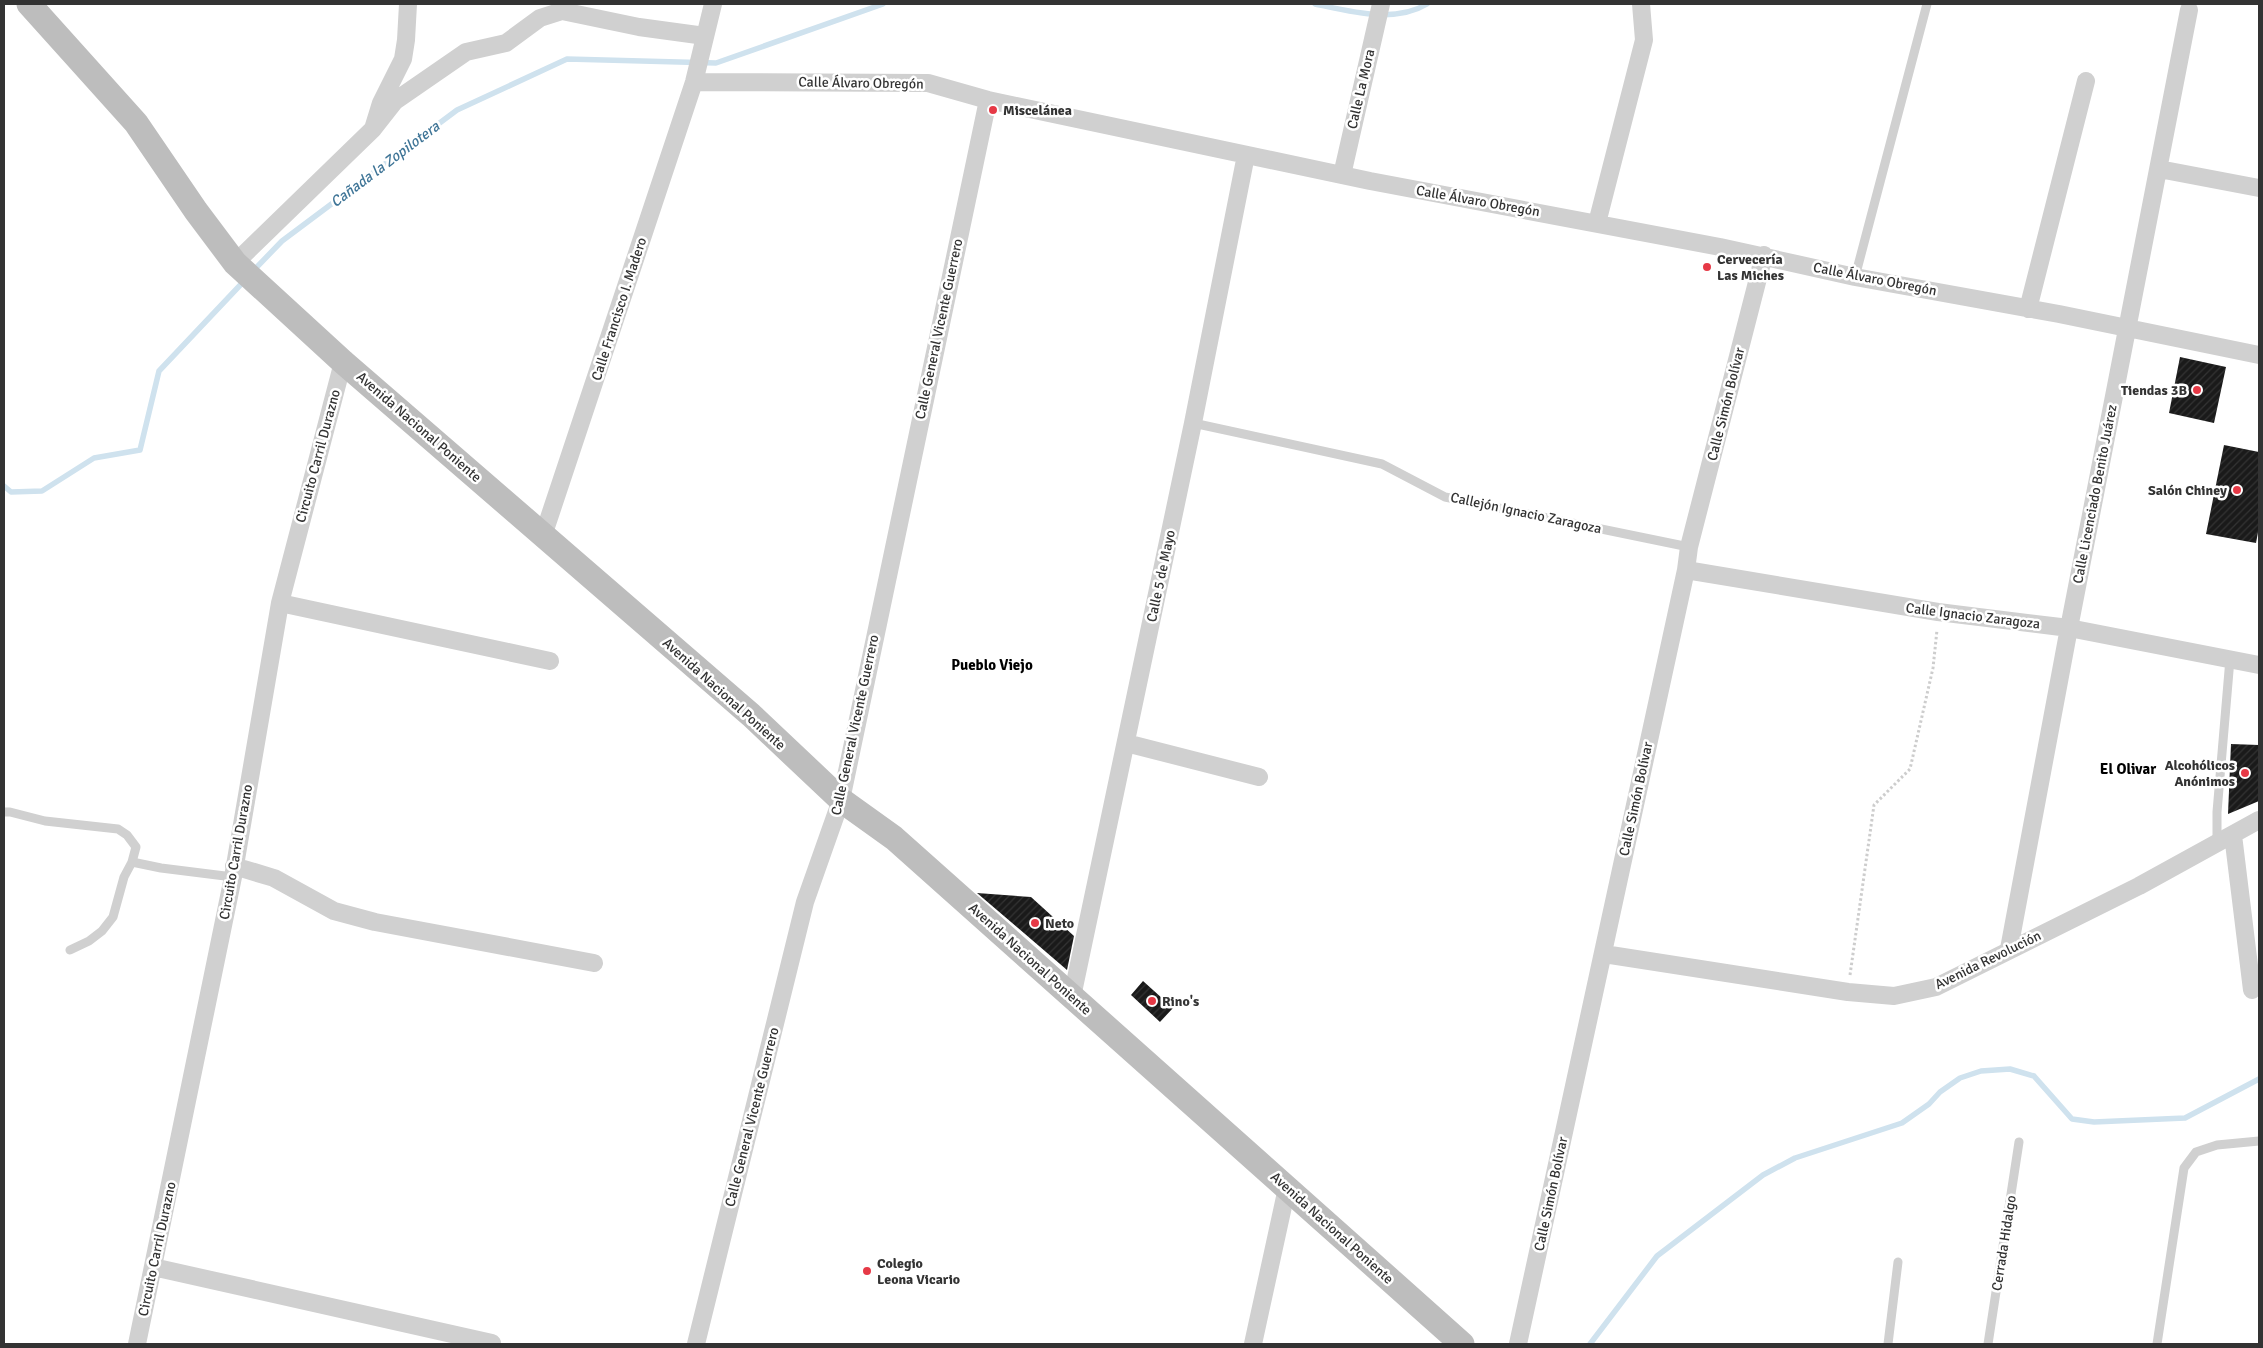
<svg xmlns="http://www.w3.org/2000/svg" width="2263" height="1348" font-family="Signika,sans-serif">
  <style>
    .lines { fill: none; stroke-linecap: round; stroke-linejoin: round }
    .stream { stroke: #cfe2ee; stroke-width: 5.5 }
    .building { fill: url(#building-hatch) }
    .path { stroke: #cdcdcd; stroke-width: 3; stroke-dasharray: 2.5 2.5; stroke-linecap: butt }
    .lane { stroke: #d0d0d0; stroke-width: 9 }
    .street { stroke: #d0d0d0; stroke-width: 18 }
    .secondary { stroke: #bdbdbd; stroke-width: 25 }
    .poi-dot { fill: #e63946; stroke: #fff; stroke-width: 2 }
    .labels { text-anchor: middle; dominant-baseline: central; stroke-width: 5; stroke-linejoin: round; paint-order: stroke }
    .street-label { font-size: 14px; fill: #333; stroke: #fff }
    .poi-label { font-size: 14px; font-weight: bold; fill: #333; stroke: #fff; text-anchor: start }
    .water-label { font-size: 15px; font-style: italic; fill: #3f7597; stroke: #fff }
    .neighbourhood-label { font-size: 15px; font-weight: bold; fill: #000; stroke: #fff }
  </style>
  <defs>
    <pattern id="building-hatch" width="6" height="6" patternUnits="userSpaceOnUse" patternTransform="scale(1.25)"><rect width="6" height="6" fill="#1a1a1a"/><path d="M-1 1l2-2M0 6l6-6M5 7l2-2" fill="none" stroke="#333"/></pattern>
  </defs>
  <rect width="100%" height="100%" fill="#fff"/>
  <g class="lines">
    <path class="stream" d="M1315 4C1349 11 1394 24 1427 4
      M253 271 282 241 457 110 567 59 716 63 883 4
      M4 486 11 492 42 491 94 458 140 450 159 371 245 280
      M1590 1344 1657 1256 1763 1175 1795 1158 1902 1123 1929 1104 1940 1092 1960 1078 1981 1071 2010 1069 2034 1076 2072 1119 2094 1122 2185 1118 2259 1079"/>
  </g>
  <path class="building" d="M2180 357 2226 367 2214 423 2169 413Z
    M2224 445 2259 452V527L2256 543 2206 534Z
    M2231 744 2259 745V801L2228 814Z
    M977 893 1031 897 1074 936 1067 970Z
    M1143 981 1173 1008 1160 1022 1131 995Z"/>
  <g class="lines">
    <path class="path" d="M1850 975 1874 805 1910 769 1933 668 1937 630"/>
    <path class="lane" d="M1855 277 1927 4
      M1193 423 1382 464 1445 497 1689 547
      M4 812H10L45 821 118 829 127 835 136 847 132 862 161 868 233 877
      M2217 844V812L2230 659
      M70 950 89 941 102 931 113 917 124 877 132 862
      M1888 1344 1898 1262
      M1988 1344 2019 1142
      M2157 1344 2184 1168 2196 1152 2217 1145 2259 1141"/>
    <path class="street" d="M694 82 928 83 988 100 1370 181 1720 247 1855 277 2059 314 2259 355
      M373 129 395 101 466 52 506 43 540 18 562 11 639 27 705 36
      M2159 169 2259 188
      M1342 175 1381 4
      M1597 223 1644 40 1641 4
      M235 263 373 129 381 103 403 59 406 40 408 4
      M2028 309 2086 81
      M543 536 694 82 713 4
      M1686 570 1938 612 2069 628 2259 665
      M280 603 550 661
      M1126 743 1259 777
      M2233 835 2252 990
      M234 866 274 878 334 911 375 922 594 963
      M2009 949 2069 628 2189 10
      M1604 954 1848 992 1894 996 1936 987 2139 886 2259 820
      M1072 997 1193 423 1246 155
      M153 1267 492 1343
      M137 1344 233 877 280 603 343 362
      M696 1344 805 902 841 800 988 100
      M1253 1344 1287 1188
      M1518 1344 1686 570 1689 547 1764 255"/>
    <path class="secondary" d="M29 4 136 123 196 211 235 263 343 362 751 715 841 800 894 838 1462 1344"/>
  </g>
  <g class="poi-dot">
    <circle cx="993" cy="110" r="5"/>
    <circle cx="1707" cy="267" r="5"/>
    <circle cx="2197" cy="390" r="5"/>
    <circle cx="2237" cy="490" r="5"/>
    <circle cx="2245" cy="773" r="5"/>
    <circle cx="1035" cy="923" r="5"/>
    <circle cx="1152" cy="1001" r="5"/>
    <circle cx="867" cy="1271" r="5"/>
  </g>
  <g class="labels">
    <g class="street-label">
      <text transform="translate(861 83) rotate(1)">Calle Álvaro Obregón</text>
      <text transform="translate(1361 89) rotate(-77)">Calle La Mora</text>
      <text transform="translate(1478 201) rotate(10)">Calle Álvaro Obregón</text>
      <text transform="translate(1875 279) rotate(11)">Calle Álvaro Obregón</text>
      <text transform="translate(619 309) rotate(-72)">Calle Francisco I. Madero</text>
      <text transform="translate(939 329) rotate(-78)">Calle General Vicente Guerrero</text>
      <text transform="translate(1726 404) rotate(-76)">Calle Simón Bolívar</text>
      <text transform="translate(419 427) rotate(41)">Avenida Nacional Poniente</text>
      <text transform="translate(318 456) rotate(-75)">Circuito Carril Durazno</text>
      <text transform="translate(2095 494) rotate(-79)">Calle Licenciado Benito Juárez</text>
      <text transform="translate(1526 513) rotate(12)">Callejón Ignacio Zaragoza</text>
      <text transform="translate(1161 576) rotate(-78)">Calle 5 de Mayo</text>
      <text transform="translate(1973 616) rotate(7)">Calle Ignacio Zaragoza</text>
      <text transform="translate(724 694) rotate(42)">Avenida Nacional Poniente</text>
      <text transform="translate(855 725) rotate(-78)">Calle General Vicente Guerrero</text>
      <text transform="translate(1636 799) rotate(-78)">Calle Simón Bolívar</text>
      <text transform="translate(236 852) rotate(-80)">Circuito Carril Durazno</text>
      <text transform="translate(1030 959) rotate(42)">Avenida Nacional Poniente</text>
      <text transform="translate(1988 960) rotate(-26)">Avenida Revolución</text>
      <text transform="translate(752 1117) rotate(-76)">Calle General Vicente Guerrero</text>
      <text transform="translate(1551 1194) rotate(-78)">Calle Simón Bolívar</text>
      <text transform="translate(1332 1228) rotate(42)">Avenida Nacional Poniente</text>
      <text transform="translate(2004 1243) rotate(-81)">Cerrada Hidalgo</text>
      <text transform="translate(157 1249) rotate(-78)">Circuito Carril Durazno</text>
    </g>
    <g class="poi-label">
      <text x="1003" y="110">Miscelánea</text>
      <text x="1717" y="259">Cervecería<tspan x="1717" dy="16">Las Miches</tspan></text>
      <text x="2187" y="390" text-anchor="end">Tiendas 3B</text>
      <text x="2227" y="490" text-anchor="end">Salón Chiney</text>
      <text x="2235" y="765" text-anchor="end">Alcohólicos<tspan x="2235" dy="16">Anónimos</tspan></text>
      <text x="1045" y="923">Neto</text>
      <text x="1162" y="1001">Rino's</text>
      <text x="877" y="1263">Colegio<tspan x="877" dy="16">Leona Vicario</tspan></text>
    </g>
    <g class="water-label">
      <text transform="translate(385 164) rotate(-37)">Cañada la Zopilotera</text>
    </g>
    <g class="neighbourhood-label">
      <text x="992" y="665">Pueblo Viejo</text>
      <text x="2128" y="769">El Olivar</text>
    </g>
  </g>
  <rect width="2263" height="1348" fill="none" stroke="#333333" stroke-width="10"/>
</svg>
